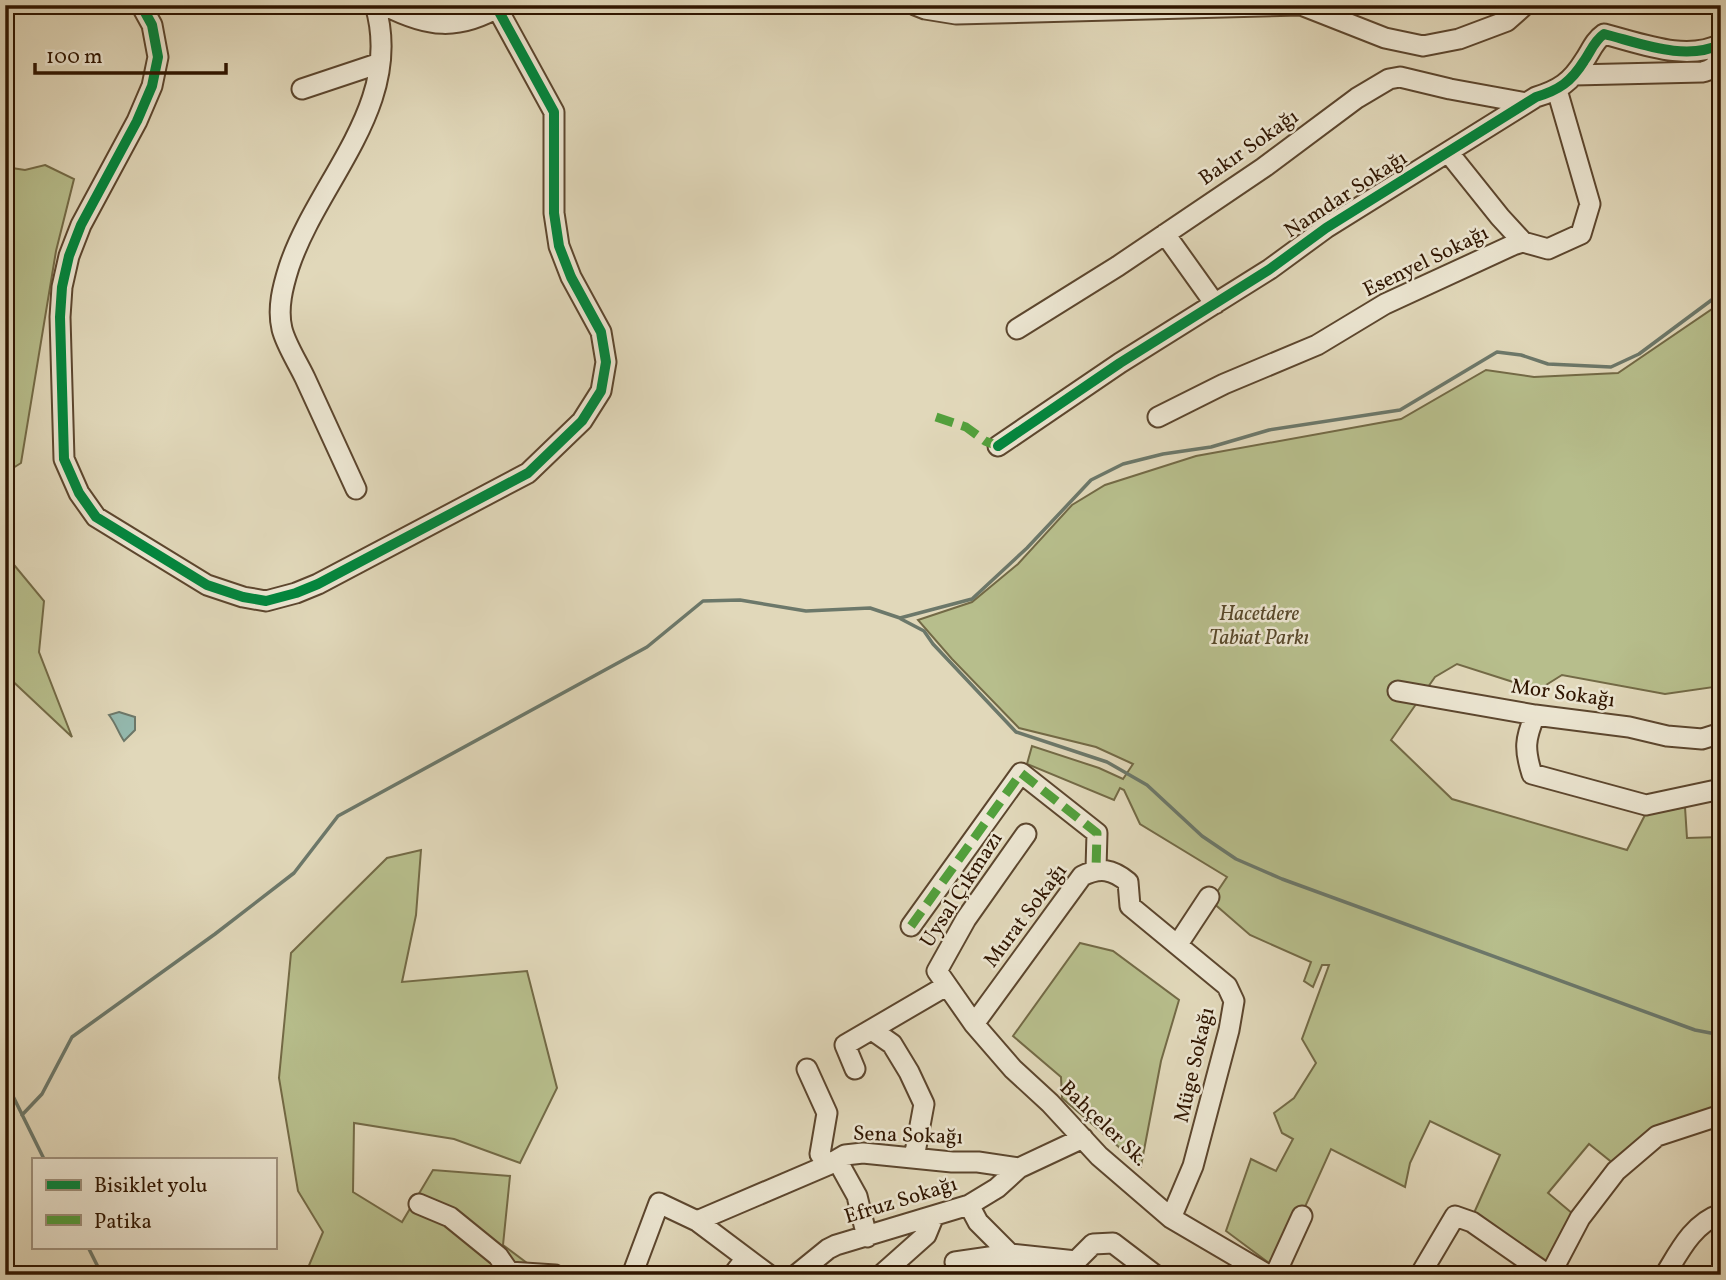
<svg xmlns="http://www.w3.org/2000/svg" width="1726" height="1280" font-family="Vollkorn,serif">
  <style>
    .green { fill: #b7be8c; stroke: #736a46; stroke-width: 2 }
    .water { fill: #94bab0; stroke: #6c786a; stroke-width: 2 }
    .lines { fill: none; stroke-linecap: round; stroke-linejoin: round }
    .stream { stroke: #6c786a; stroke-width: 3.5 }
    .minor-casing { stroke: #5c462e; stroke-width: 23 }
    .minor { stroke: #ece6d2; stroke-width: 19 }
    .quiet { stroke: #52a03c; stroke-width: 9; stroke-dasharray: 18 9; stroke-linecap: butt }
    .cycleway-casing { stroke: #ece6d2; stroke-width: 15 }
    .cycleway { stroke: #00873e; stroke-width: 10 }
    .labels { text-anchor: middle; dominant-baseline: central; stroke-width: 5; stroke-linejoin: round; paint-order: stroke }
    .street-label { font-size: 21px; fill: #2f1500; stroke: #ece6d2 }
    .park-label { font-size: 21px; font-style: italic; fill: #58482a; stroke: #ece6d2 }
  </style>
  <rect width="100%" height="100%" fill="#e1d8ba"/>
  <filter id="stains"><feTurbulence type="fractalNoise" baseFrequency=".00286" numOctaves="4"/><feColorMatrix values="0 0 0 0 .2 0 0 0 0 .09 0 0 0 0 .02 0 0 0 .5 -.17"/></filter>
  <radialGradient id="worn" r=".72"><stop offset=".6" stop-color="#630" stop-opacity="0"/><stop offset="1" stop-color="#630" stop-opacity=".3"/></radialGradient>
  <path class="green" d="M45 165 74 179 56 251 21 463 5 473V167L25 170Z
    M1721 303V686L1665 694 1562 675 1538 690 1457 664 1435 677 1391 740 1452 799 1627 850 1645 815 1685 807 1687 838 1721 837V1110L1619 1168 1589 1144 1548 1193 1573 1214 1545 1265 1474 1213 1500 1155 1430 1121 1410 1163 1405 1187 1331 1149 1277 1269 1226 1231 1251 1159 1276 1171 1293 1139 1282 1133 1274 1113 1294 1098 1316 1063 1302 1039 1329 965H1322L1313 987 1304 981 1311 962 1250 935 1211 901 1227 877 1140 824 1124 790 1120 788 1114 800 1027 764 1032 746 1099 768 1123 779 1133 764 1096 747 1019 728 952 659 918 620 972 602 1018 564 1072 505 1105 485 1196 456 1401 419 1486 370 1534 377 1618 373Z
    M5 554 44 601 39 652 72 737 5 674Z
    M421 850 416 915 402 982 527 971 557 1088 520 1163 454 1139 354 1123 353 1192 402 1222 433 1170 510 1176 503 1245 543 1275H305L323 1232 298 1191 279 1078 291 953 387 858Z
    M1080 943 1113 951 1179 1000 1161 1061 1141 1166 1062 1098 1061 1077 1013 1036Z"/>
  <path class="water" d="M119 712 135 717V730L124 741C118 732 116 724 109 715Z"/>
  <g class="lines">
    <path class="stream" d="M901 619 924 631 933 644 1016 732 1107 762 1147 785 1202 836 1236 859 1282 879 1695 1030 1721 1035
      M5 1080 44 1159
      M22 1115 42 1094 72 1037 215 934 294 873 338 816 647 647 703 601 740 600 806 611 870 608 900 618 972 599 1027 548 1091 480 1123 464 1163 454 1211 447 1269 430 1400 410 1497 352 1521 355 1548 364 1611 367 1639 354 1721 293
      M88 1247 102 1275"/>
    <g class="minor-casing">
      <path id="minor" d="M141 5 152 25 158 57 152 86 137 121 81 225 69 256 62 287 60 317 64 459 79 493 96 517 207 585 243 597 266 601 296 593 318 584 528 473 582 421 601 391 606 362 601 332 571 277 559 246 554 213V112L497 8
        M384 5C427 27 458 32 502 5
        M915 5 925 9 956 14 1301 5 1385 38 1423 46 1459 39 1507 21 1525 5
        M1574 75 1702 72C1710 71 1717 65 1721 57
        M302 89 380 63
        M1448 152 1500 217 1523 242
        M1165 234 1215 304
        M1017 329 1118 266 1263 168 1357 98 1389 79 1400 77 1450 89 1526 103
        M1158 417 1224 384 1317 345 1385 304 1513 245 1523 242 1548 249 1581 234 1590 204 1557 90
        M998 446 1120 363 1270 269 1326 228 1536 97C1559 90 1571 82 1584 61 1591 51 1594 41 1604 34 1640 43 1686 62 1721 44
        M356 489C339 452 322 415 305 378 298 363 286 345 282 329 277 308 283 286 289 267 318 180 405 104 375 5
        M1398 691 1535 715 1629 727 1667 736 1702 739 1721 733
        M1535 715C1525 739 1524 749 1532 774L1646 805 1721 789
        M1026 834 966 919 937 971 974 1024 1013 1069 1050 1103 1099 1156 1171 1218 1268 1275
        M911 926 1021 773 1097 833 1096 869
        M1178 944 1209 897
        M974 1024 1082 876C1100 867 1112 869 1128 882L1130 906 1227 986 1234 1001 1229 1030 1193 1166 1171 1218
        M872 1030 892 1044 909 1072 924 1104 914 1158
        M807 1069 827 1113 820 1154 828 1165
        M855 1069 845 1045 946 986
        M837 1160 857 1196 867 1237
        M419 1204 450 1217 498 1256 509 1272 555 1275
        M969 1205 978 1222 1010 1254 1008 1275
        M697 1221 828 1165 845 1155 863 1153 952 1162H978L1019 1168 1083 1138
        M955 1262 1010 1254 1076 1261 1093 1244 1113 1243 1155 1275
        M632 1275 659 1203 697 1221 769 1275
        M733 1275 746 1258
        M796 1275 828 1249 836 1245 969 1205 997 1188 1019 1168
        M881 1275 926 1235 933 1218
        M1275 1275 1302 1216
        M1420 1275 1455 1216 1472 1222 1548 1275
        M1550 1275 1580 1218 1616 1171 1657 1136 1721 1115
        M1665 1275C1679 1252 1693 1223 1721 1214"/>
    </g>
    <use href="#minor" class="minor"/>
    <path class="quiet" d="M936 417 966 427 985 441 998 446
      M911 926 1021 773 1097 833 1096 869"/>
    <g class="cycleway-casing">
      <path id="cycleway" d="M141 5 152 25 158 57 152 86 137 121 81 225 69 256 62 287 60 317 64 459 79 493 96 517 207 585 243 597 266 601 296 593 318 584 528 473 582 421 601 391 606 362 601 332 571 277 559 246 554 213V112L497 8
        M998 446 1120 363 1270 269 1326 228 1536 97C1559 90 1571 82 1584 61 1591 51 1594 41 1604 34 1640 43 1686 62 1721 44"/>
    </g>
    <use href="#cycleway" class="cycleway"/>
  </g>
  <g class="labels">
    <g class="street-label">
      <text transform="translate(1249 148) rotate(-35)">Bakır Sokağı</text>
      <text transform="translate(1346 195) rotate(-33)">Namdar Sokağı</text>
      <text transform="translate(1426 262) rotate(-26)">Esenyel Sokağı</text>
      <text transform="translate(1563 694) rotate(8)">Mor Sokağı</text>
      <text transform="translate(962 890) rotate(-57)">Uysal Çıkmazı</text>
      <text transform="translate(1026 916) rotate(-53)">Murat Sokağı</text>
      <text transform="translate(1195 1065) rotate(-77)">Müge Sokağı</text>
      <text transform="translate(1103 1124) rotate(44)">Bahçeler Sk.</text>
      <text transform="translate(908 1136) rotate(2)">Sena Sokağı</text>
      <text transform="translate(901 1201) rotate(-17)">Efruz Sokağı</text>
    </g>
    <g class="park-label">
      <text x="1259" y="614">Hacetdere<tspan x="1259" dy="24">Tabiat Parkı</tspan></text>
    </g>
  </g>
  <rect width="1726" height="1280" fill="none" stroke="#e1d8ba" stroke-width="28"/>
  <rect x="7" y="7" width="1712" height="1266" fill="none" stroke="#2f1500" stroke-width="3.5"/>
  <rect x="14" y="14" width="1698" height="1252" fill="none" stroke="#2f1500" stroke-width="2"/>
  <rect x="32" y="1158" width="245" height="91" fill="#ece6d2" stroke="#a0927e" stroke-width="2"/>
  <rect x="46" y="1180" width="35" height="10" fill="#00873e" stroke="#a0927e" stroke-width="2"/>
  <text x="94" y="1192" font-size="21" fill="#2f1500">Bisiklet yolu</text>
  <rect x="46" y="1215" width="35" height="10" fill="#52a03c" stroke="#a0927e" stroke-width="2"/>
  <text x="94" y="1228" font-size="21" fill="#2f1500">Patika</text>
  <path d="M35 63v10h191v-10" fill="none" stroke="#2f1500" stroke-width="3.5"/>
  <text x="46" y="63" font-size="21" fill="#2f1500" stroke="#ece6d2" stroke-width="5" paint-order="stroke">100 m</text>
  <rect width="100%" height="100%" filter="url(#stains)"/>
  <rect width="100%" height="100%" fill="url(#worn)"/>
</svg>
